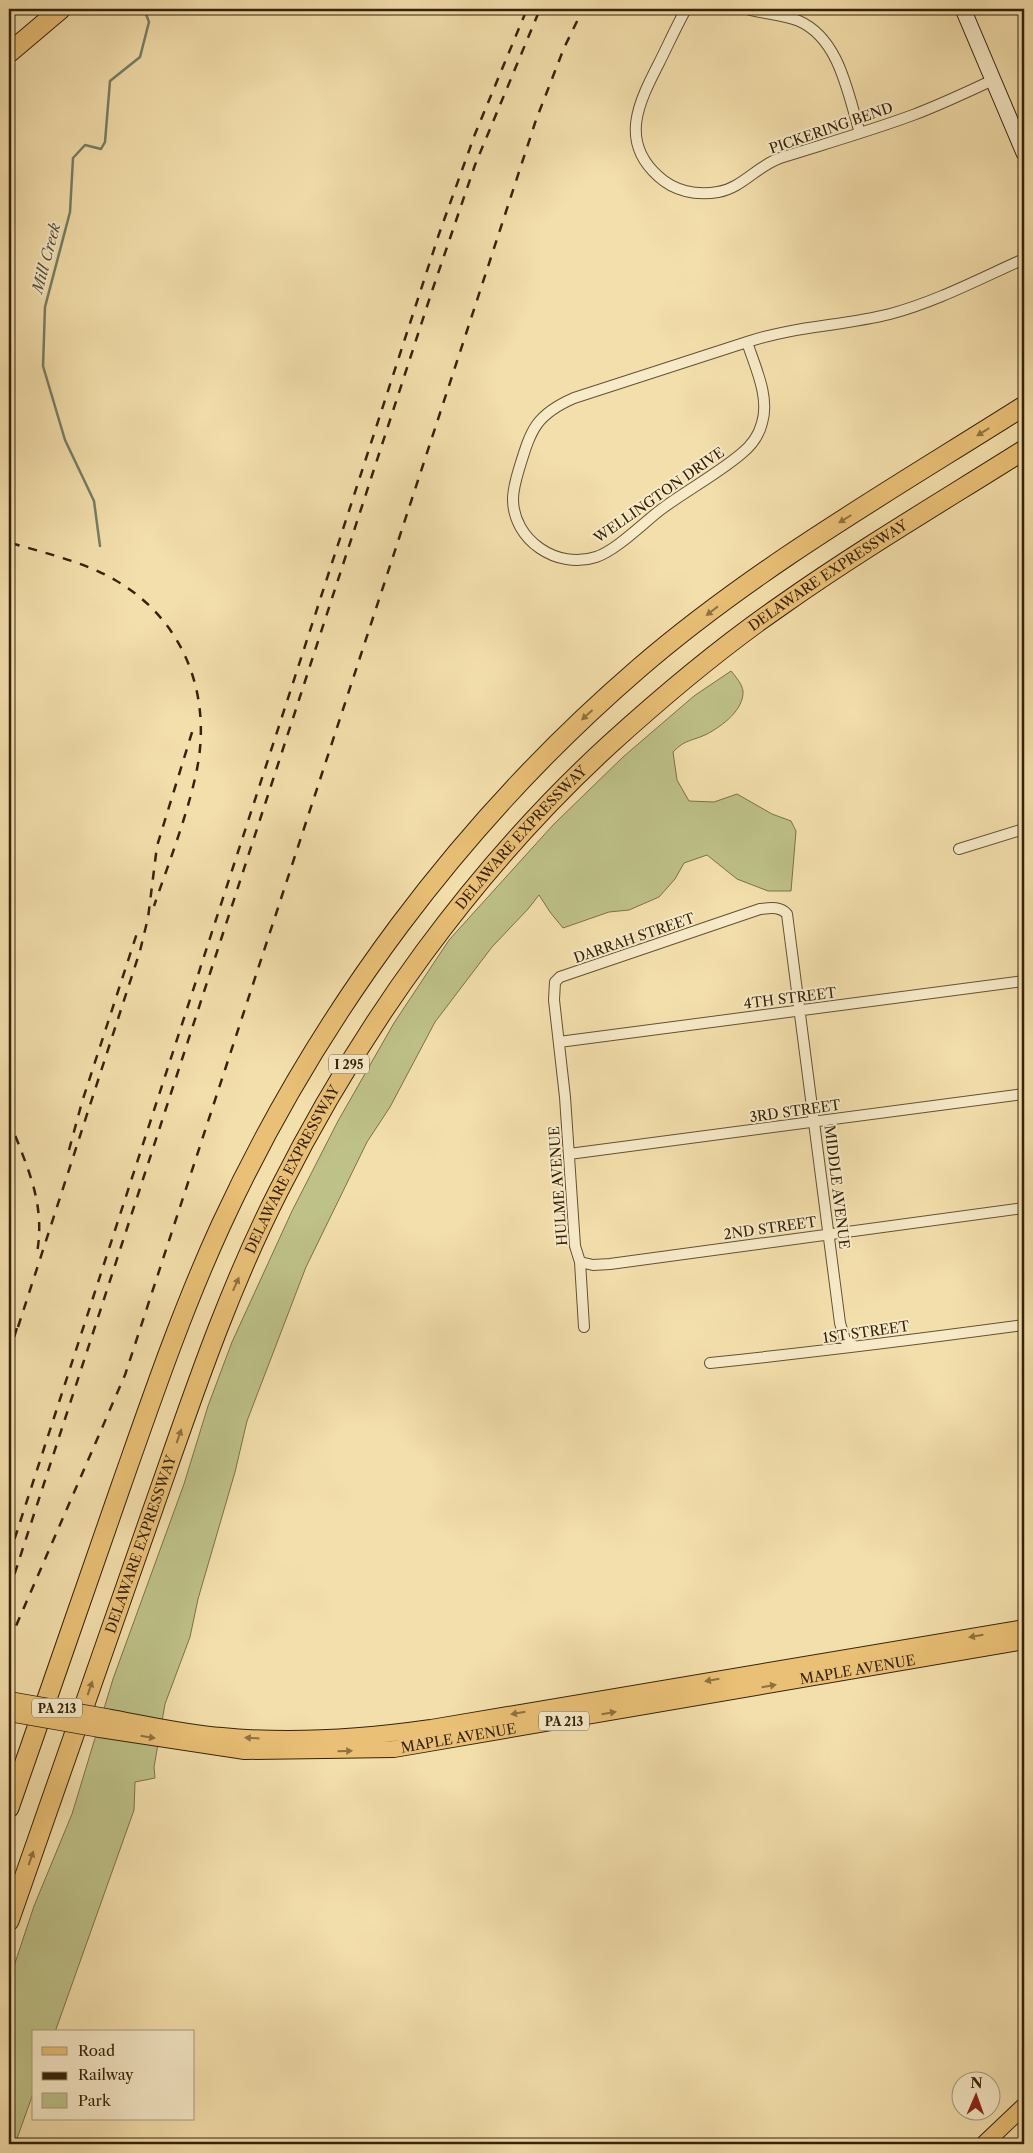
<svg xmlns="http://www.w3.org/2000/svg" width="1033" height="2153" font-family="'Libre Caslon Text',serif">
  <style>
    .green { fill: #bec188; stroke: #7a724a }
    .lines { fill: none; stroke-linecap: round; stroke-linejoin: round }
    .stream { stroke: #727f6a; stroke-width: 2.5 }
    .minor-casing { stroke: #645133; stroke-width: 12 }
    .secondary-casing { stroke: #35220b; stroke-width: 17 }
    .primary-casing { stroke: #35220b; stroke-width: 18 }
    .motorway-casing { stroke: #35220b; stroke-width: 21 }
    .minor { stroke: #f7eac9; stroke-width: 10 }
    .secondary { stroke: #f7eac9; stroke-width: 15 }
    .primary { stroke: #eac076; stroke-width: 16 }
    .motorway { stroke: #eac076; stroke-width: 19 }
    .rail { stroke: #35220b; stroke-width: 2.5; stroke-dasharray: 9 9; stroke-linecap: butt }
    .primary-bridge-casing { stroke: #35220b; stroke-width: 18; stroke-linecap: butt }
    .primary-bridge { stroke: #eac076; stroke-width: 16 }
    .oneway { fill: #907140 }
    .labels { text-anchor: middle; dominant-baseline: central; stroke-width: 4; stroke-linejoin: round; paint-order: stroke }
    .shield { fill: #f7eac9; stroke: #6f5e44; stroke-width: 1 }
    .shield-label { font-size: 12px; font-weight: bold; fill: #35220b }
    .street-label { font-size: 14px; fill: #35220b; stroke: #f7eac9 }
    .water-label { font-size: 15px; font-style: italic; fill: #54503b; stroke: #f7eac9 }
  </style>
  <rect width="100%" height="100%" fill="#f3dfac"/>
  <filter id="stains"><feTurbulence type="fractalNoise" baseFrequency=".004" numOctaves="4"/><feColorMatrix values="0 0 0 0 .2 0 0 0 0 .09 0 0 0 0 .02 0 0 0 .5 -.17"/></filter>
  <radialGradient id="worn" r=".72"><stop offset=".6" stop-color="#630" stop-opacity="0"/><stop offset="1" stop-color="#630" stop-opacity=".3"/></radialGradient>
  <path class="green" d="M731 671C736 677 742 684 743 691 744 710 722 726 707 734 693 741 685 739 673 752L677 780 689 801 714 802 737 794 772 814 791 821 796 831 791 891H768L737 879 707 855 684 863 675 879 659 897 629 910 609 912 563 928 550 912 539 895 528 909 492 947 435 1022 390 1107 367 1142 306 1267 247 1421 235 1472 198 1599 190 1637 165 1704 154 1767 155 1778 135 1782 134 1810 55 2032H34V2091L15 2144H9V1981L34 1906 72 1814 113 1679 184 1484 208 1406 232 1342 292 1211 338 1121 394 1023 449 940 553 825 623 757 694 696Z"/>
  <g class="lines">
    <path class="stream" d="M100 546 94 501 65 440 43 366 45 307 70 212 73 158 85 145 101 149 105 142 110 81 140 57 149 22 144 9"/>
    <g class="minor-casing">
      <path id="minor" d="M686 9C676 27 668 45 659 63 639 102 619 141 658 176 674 191 696 196 718 192 742 188 757 166 780 158 824 144 870 131 913 115 940 105 967 92 993 80
        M747 9C764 14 783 14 799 21 840 39 848 95 860 133
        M747 342C755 367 770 397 762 423 759 435 751 446 741 454 717 474 689 489 663 508 644 522 617 550 596 557 557 570 513 540 513 499 513 489 516 479 519 469 531 430 535 415 574 398Z
        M747 342C795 326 842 326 890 314 936 302 981 278 1024 259
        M959 849 1024 829
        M559 1042 1024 981
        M569 1154 1024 1094
        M580 1262 593 1265 610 1264 1024 1208
        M584 1327 580 1262 575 1246 565 1097 554 1000 555 982 560 977 760 909C770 908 780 906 787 914L840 1323 845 1340 854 1346
        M710 1363C815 1352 920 1339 1024 1325"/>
    </g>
    <g class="secondary-casing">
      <path id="secondary" d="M963 9 1024 153"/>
    </g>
    <g class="primary-casing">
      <g id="primary">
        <path d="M106 1717C145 1724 183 1733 222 1736 293 1743 361 1738 431 1728L1024 1628"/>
        <path id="s1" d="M100 1729 245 1751 394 1749 1024 1641"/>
        <path d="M984 2144 1024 2106"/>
      </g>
    </g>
    <g class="motorway-casing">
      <g id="motorway">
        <path d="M9 53 61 9"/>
        <path d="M9 1808C46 1701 84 1593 121 1486 152 1398 182 1310 221 1225 319 1013 461 822 638 669 756 567 893 489 1024 406"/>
        <path id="s2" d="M9 1921C57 1784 105 1646 153 1509 191 1401 227 1292 279 1190 362 1025 473 870 609 745 664 695 721 647 782 605 860 550 943 501 1024 450"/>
      </g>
    </g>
    <use href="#minor" class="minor"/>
    <use href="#secondary" class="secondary"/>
    <use href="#primary" class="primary"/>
    <use href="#motorway" class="motorway"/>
    <path class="rail" d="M11 543C45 553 84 562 115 580 183 619 212 693 197 769 188 814 169 862 154 906
      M9 1119C26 1166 46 1201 37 1253
      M69 1150 82 1102 138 930
      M18 1327 140 951 148 918 157 846 193 729
      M9 1354 19 1321
      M9 1556 439 234 475 134 527 9
      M9 1591 432 291 475 165 540 9
      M9 1642 125 1375 536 120 564 48 583 9"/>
    <g class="primary-bridge-casing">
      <path id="primary-bridge" d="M9 1700 106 1717
        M9 1713 100 1729"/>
    </g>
    <use href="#primary-bridge" class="primary-bridge"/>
  </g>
  <defs><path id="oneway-solid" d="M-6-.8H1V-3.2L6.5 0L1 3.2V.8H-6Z" transform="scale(1.25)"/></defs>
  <g class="oneway">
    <use href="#oneway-solid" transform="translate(983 432) rotate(148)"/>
    <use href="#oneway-solid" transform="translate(845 519) rotate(148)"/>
    <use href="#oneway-solid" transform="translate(712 611) rotate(142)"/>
    <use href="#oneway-solid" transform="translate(587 715) rotate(138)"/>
    <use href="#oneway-solid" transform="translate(236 1284) rotate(-66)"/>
    <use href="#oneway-solid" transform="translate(179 1436) rotate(-71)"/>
    <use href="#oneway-solid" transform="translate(976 1636) rotate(170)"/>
    <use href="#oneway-solid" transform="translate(712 1680) rotate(170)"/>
    <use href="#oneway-solid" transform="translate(769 1686) rotate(-10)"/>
    <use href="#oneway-solid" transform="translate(90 1688) rotate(-71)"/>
    <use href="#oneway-solid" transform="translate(518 1713) rotate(170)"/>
    <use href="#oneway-solid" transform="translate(609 1713) rotate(-10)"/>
    <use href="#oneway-solid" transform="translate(148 1737) rotate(9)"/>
    <use href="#oneway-solid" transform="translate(252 1738) rotate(-177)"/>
    <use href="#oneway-solid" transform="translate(345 1751) rotate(-1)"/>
    <use href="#oneway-solid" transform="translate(31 1858) rotate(-71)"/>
  </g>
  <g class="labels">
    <g class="shield">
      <rect x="329" y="1054.5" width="40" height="19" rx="4"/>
      <rect x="32" y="1698.5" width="50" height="19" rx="4"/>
      <rect x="539" y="1711.5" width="50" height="19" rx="4"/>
    </g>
    <g class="shield-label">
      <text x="349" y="1064">I 295</text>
      <text x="57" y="1708">PA 213</text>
      <text x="564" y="1721">PA 213</text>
    </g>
    <g class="street-label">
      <text transform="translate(831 128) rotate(-19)">PICKERING BEND</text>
      <text transform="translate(659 495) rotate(-35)">WELLINGTON DRIVE</text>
      <text stroke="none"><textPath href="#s2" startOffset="1614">DELAWARE EXPRESSWAY</textPath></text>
      <text stroke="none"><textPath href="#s2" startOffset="1209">DELAWARE EXPRESSWAY</textPath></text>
      <text transform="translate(634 938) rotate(-19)">DARRAH STREET</text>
      <text transform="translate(790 998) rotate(-7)">4TH STREET</text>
      <text transform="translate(795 1111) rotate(-8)">3RD STREET</text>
      <text stroke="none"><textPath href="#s2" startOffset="804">DELAWARE EXPRESSWAY</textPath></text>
      <text transform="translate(558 1186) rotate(-94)">HULME AVENUE</text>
      <text transform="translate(837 1187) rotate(83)">MIDDLE AVENUE</text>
      <text transform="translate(770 1228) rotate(-8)">2ND STREET</text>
      <text transform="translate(866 1332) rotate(-8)">1ST STREET</text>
      <text stroke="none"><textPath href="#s2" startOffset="399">DELAWARE EXPRESSWAY</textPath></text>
      <text stroke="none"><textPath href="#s1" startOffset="766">MAPLE AVENUE</textPath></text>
      <text stroke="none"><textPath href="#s1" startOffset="361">MAPLE AVENUE</textPath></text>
    </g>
    <g class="water-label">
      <text transform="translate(46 258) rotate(-75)">Mill Creek</text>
    </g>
  </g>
  <rect width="1033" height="2153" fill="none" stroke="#f3dfac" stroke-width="30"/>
  <rect x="10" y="10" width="1013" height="2133" fill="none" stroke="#35220b" stroke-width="2.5"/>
  <rect x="15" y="15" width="1003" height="2123" fill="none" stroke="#35220b"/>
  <rect x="32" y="2030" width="162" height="90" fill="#f7eac9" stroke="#a99a7d"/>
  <rect x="42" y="2047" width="25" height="8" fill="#eac076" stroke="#a99a7d"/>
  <text x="78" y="2056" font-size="15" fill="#35220b">Road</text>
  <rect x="42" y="2072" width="25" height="8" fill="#35220b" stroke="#a99a7d"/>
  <text x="78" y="2080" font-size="15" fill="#35220b">Railway</text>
  <rect x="42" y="2093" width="25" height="15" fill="#bec188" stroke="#a99a7d"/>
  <text x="78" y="2106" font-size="15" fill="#35220b">Park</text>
  <g transform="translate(976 2096) rotate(2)"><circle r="24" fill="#f7eac9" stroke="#a99a7d"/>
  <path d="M0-4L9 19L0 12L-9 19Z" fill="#8f2418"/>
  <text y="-8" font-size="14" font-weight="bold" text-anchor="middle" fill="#35220b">N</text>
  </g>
  <rect width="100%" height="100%" filter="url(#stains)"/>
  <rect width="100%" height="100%" fill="url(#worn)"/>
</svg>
